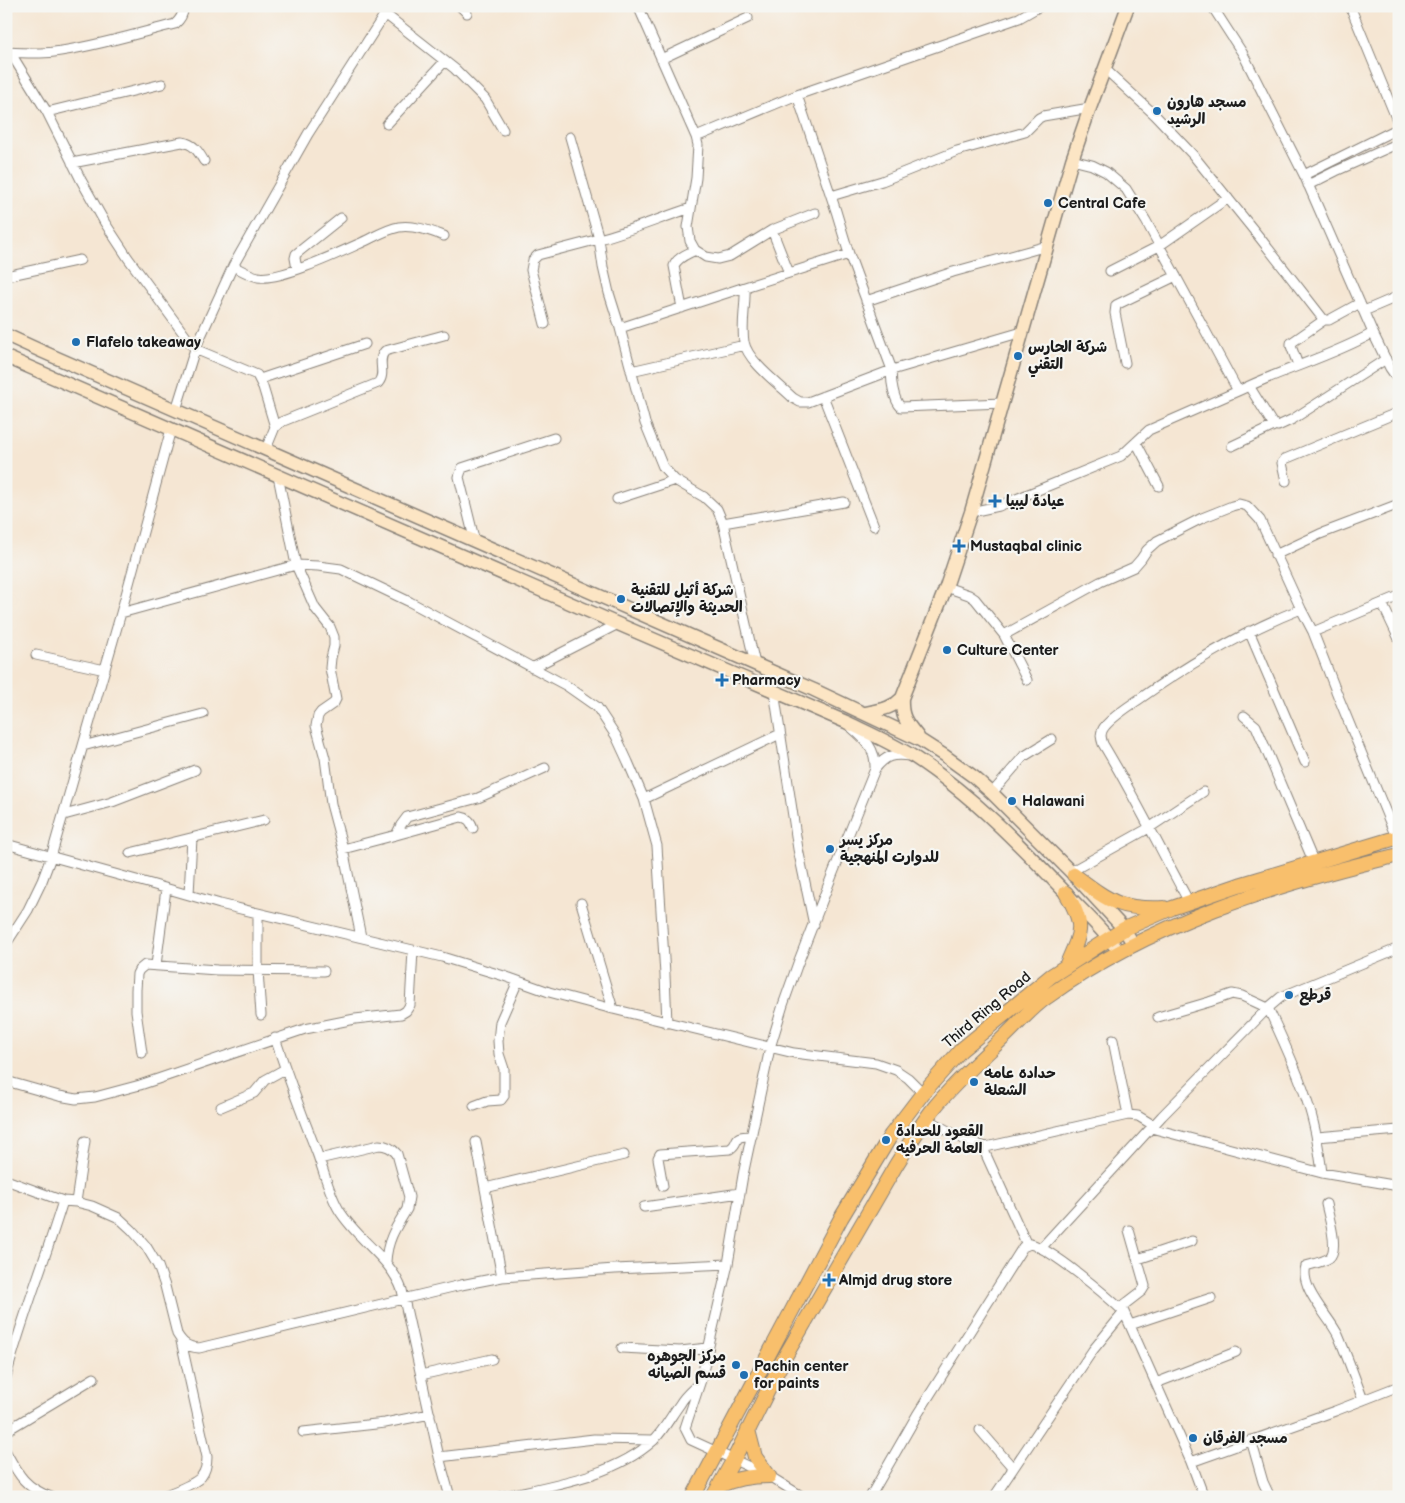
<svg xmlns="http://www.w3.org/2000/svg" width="1405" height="1503" font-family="'Balsamiq Sans','Playpen Sans Arabic',sans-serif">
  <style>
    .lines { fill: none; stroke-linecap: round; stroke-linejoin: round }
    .minor-casing { stroke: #888178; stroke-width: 11 }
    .secondary-casing { stroke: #888178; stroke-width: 15 }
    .primary-casing { stroke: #888178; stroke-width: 16 }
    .minor { stroke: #fff; stroke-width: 9 }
    .secondary { stroke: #fce5c4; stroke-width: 12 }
    .primary { stroke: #f8bf6c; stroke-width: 14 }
    .poi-dot { fill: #1f6fb2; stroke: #f6f6f2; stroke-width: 2 }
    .labels { text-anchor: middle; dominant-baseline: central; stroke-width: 4.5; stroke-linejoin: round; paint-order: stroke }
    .poi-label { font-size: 15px; font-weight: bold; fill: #1c1c1c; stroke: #f6f6f2; text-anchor: start }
    .street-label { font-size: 15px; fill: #1c1c1c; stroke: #f6f6f2 }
  </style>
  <rect width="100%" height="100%" fill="#f6f6f2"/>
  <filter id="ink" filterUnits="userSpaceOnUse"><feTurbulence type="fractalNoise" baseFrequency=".02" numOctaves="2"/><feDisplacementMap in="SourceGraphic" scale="10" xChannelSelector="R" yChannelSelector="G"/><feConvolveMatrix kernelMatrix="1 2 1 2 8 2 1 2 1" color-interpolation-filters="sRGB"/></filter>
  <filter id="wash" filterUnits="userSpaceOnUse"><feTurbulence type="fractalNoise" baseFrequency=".0096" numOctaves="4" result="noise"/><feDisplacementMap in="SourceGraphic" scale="20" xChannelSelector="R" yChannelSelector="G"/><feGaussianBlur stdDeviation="1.12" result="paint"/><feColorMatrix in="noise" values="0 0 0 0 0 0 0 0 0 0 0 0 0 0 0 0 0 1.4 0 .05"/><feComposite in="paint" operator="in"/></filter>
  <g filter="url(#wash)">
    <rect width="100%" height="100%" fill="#f5e6d3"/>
  </g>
  <g filter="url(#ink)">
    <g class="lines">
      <g class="minor-casing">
        <path id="minor" d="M375 6 455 69 485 99 503 130
          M460 6 467 13
          M638 6 696 137 698 145 696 178 688 227 690 241 695 250 706 257 718 259 730 256 772 230 815 213
          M1212 6 1243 54 1304 175 1373 333 1390 368 1399 381
          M1350 6 1399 125
          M7 52C23 53 38 54 54 52 94 47 135 34 175 24 181 19 184 14 183 6
          M10 52 47 112 81 180 105 223 128 258 195 349 257 375 263 387 275 427
          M661 59 748 18
          M1105 69 1155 115 1193 155 1260 238 1324 320H1329L1360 303
          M47 112 162 84
          M387 124 445 61
          M696 137 797 95
          M72 163 182 142C194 144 198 151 204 161
          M1304 175 1399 128
          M1308 185 1336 171 1399 143
          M831 196 882 181 957 151 1025 132 1039 118 1043 116 1090 108
          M691 208C660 218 630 231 599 239L603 267 609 293 620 328 645 423 663 467 675 480 704 497 717 509 723 523 755 664
          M772 230 789 273
          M233 266C241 270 249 275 258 277 280 281 341 252 363 242 374 237 387 229 399 227 415 225 430 231 444 236
          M297 269 295 258 296 254 341 218
          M1110 271 1159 246 1228 198
          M6 276 80 260
          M745 287C746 305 741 324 744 342 748 362 779 384 793 398L800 402H808L892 370C890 379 894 401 901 407L1003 403
          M866 301 953 272 1047 246
          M682 308 674 266C677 257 688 254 695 250
          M1364 311 1399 296
          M545 324 531 270 533 260 538 255 599 239 570 137
          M620 328 745 287 849 254
          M1022 332 892 370 849 254 836 211 797 95 1019 18 1040 6
          M1125 363 1115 313 1116 305 1176 276
          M1298 365 1291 346V343L1324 320
          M631 371 745 345
          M260 379 365 344
          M1249 386C1290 367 1334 355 1373 333
          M1238 391 1249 386 1272 423 1278 426 1293 419 1386 359
          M823 396 874 526
          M176 410 195 349 233 266 308 134 390 6
          M1136 442 1159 486
          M1232 446 1274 426
          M266 449 275 427 281 422 378 383C387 373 376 361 385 351L444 335
          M278 476 296 565 315 608 330 627 334 637V646L331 658 330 668 336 699 334 703 321 712 318 716 316 726 325 758 331 804 343 849 361 937
          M1286 481 1282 463 1285 459 1399 412
          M617 499 675 480
          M971 512 999 506 1121 456 1149 430 1238 391 1146 221 1126 189 1106 172 1092 165 1072 160
          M723 523 844 502
          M475 542 459 477 462 468 554 438
          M1275 555 1320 534 1399 504
          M946 587 969 595 975 599 1004 635 1027 680
          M1382 603 1399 639
          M121 613 296 565 318 566 341 569 410 602 567 686 597 707 616 736 628 762 644 799 657 846 665 975 667 1023
          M1249 631 1305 762
          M1313 632 1399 596
          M1004 635 1100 582 1134 567 1141 559 1147 550 1157 541 1202 518 1232 506 1239 504 1247 506 1260 520 1301 609 1313 632 1338 696 1396 837
          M36 655 105 670
          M532 668 618 624
          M774 691 798 849 814 925
          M1244 716 1256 726 1314 863
          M852 728C866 740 876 749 875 769
          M83 746 203 714
          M992 793 1023 757 1052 739
          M644 799 780 734
          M64 815 112 802 195 770
          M396 835 461 817C468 818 471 821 473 828
          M6 844 151 884 220 904 442 957 504 976 549 992 613 1009 794 1053 876 1063 896 1070 908 1078 923 1093
          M343 849 396 835 401 825 407 817 478 798 545 768
          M130 853 264 820
          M1070 872 1149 828 1203 792
          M189 894 192 838
          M1189 902C1160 849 1134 795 1103 744 1101 738 1100 734 1103 729 1109 719 1128 707 1138 700 1189 664 1242 632 1301 609
          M581 903 613 1009
          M258 914V970L261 1015
          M6 944 28 910 42 881 51 857 121 613 171 429
          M156 965 166 889
          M1158 1017 1209 1002 1232 994 1242 996 1268 1008C1282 1038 1297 1069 1307 1101 1315 1124 1319 1148 1322 1173
          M275 1038C288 1077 302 1115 317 1153 324 1172 329 1193 339 1210 358 1241 390 1257 402 1290L439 1457 450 1497
          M1113 1040 1128 1115
          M142 1053 136 1011V990L137 974 139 970 145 965 217 970 324 971
          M6 1081 59 1096 76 1099 95 1097 140 1085 305 1029 355 1019 401 1014 406 1011 410 1005 413 950
          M474 1106 487 1101 501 1100 504 1096V1069L499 1054 498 1041 500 1022 518 981
          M221 1107 254 1093 265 1080 285 1069
          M926 1119 967 1141 986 1147 1128 1115 1138 1116 1153 1125
          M1151 1128 1322 1173 1399 1186
          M1317 1137 1399 1130
          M476 1142 502 1277
          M982 1146 1027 1245
          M319 1159 379 1145C387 1145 392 1148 397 1154L409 1197 407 1209C396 1227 387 1240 386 1262
          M6 1180 63 1201 76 1202 92 1206 119 1218 132 1230 146 1246 158 1266 165 1286 177 1334C183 1344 188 1347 199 1348L461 1285 502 1277 615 1269 728 1264
          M663 1186 658 1158 660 1154 730 1149C742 1141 729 1136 752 1136
          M485 1188 624 1155
          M76 1202 85 1141
          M1326 1204C1328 1215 1340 1250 1329 1258 1323 1262 1312 1264 1306 1266 1299 1288 1329 1316 1338 1335 1347 1356 1355 1378 1363 1400
          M644 1207 740 1193
          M1041 1248 1162 1116 1268 1008 1281 997 1399 948
          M1138 1259 1192 1241
          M1120 1308 1142 1291 1145 1286 1129 1230
          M1130 1325 1211 1298
          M622 1348 680 1351 708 1348
          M421 1375 492 1359
          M6 1377C22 1317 45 1260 63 1201
          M1156 1383 1236 1352
          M980 1430 1013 1468
          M6 1431 94 1378
          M303 1432 385 1423 430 1414
          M1251 1440 1263 1482 1270 1497
          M6 1452C18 1474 25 1488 51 1497
          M439 1457 594 1439 653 1440
          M1191 1462 1335 1411 1399 1386
          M161 1497C172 1492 194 1485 201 1477 206 1471 207 1464 207 1457L181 1341
          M500 1497C551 1485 613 1477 653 1441 664 1430 671 1416 680 1404 684 1396 692 1390 698 1384
          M803 1497 769 1476 691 1440 685 1428 701 1380 728 1264 743 1175 770 1048 783 1005 798 963 833 873 875 769C886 755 892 754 910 756
          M870 1497 917 1415 1023 1247 1030 1244C1051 1248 1107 1296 1124 1312L1191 1462 1204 1497
          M994 1497 1093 1350 1124 1312"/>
      </g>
      <g class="secondary-casing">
        <path id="secondary" d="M6 335 41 351 814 690 920 740 945 756 974 777 992 793 1074 875 1124 929 1134 945
          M6 357 618 624 846 722C869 733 892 743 914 757 971 794 1019 844 1066 893 1084 913 1104 930 1119 952
          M865 713C879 710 892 709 902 698
          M918 737C906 722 901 717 902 698L946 587 971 512 1072 160 1090 108 1128 6"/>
      </g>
      <g class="primary-casing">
        <path id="primary" d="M1074 875C1109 901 1119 910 1164 908
          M1066 893C1086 926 1081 932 1066 966
          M748 1430 755 1457 769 1476
          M719 1486C735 1478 750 1476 769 1476
          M693 1497 841 1218 891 1135 923 1093 961 1050 1051 976 1124 929 1172 908 1239 885 1399 837
          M713 1497 734 1459 783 1360 896 1165C908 1146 920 1126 934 1108 954 1083 979 1061 1003 1038 1017 1025 1031 1008 1047 997 1151 922 1276 884 1399 855"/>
      </g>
      <use href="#minor" class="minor"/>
      <use href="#secondary" class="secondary"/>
      <use href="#primary" class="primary"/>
    </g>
  </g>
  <g class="poi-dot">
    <circle cx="1157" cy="111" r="5"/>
    <circle cx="1048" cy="203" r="5"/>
    <circle cx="76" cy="342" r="5"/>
    <circle cx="1018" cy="356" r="5"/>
    <path d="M992.5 493.5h5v5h5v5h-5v5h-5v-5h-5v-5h5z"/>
    <path d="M956.5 538.5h5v5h5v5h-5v5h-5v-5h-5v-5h5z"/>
    <circle cx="621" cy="599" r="5"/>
    <circle cx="947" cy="650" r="5"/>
    <path d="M719.5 672.5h5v5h5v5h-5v5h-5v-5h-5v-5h5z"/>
    <circle cx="1012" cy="801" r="5"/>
    <circle cx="830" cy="849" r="5"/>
    <circle cx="1289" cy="995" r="5"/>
    <circle cx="974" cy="1082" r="5"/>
    <circle cx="886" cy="1140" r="5"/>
    <path d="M826.5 1272.5h5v5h5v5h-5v5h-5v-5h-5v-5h5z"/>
    <circle cx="736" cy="1365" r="5"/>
    <circle cx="744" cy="1375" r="5"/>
    <circle cx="1193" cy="1438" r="5"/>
  </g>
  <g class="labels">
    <g class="poi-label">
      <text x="1167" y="102">مسجد هارون<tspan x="1167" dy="17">الرشيد</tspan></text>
      <text x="1058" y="203">Central Cafe</text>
      <text x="86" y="342">Flafelo takeaway</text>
      <text x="1028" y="347">شركة الحارس<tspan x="1028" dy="17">التقني</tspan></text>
      <text x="1006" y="501">عيادة ليبيا</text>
      <text x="970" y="546">Mustaqbal clinic</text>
      <text x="631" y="590">شركة أثيل للتقنية<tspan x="631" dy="17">الحديثة والإتصالات</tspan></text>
      <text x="957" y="650">Culture Center</text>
      <text x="732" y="680">Pharmacy</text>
      <text x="1022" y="801">Halawani</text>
      <text x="840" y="840">مركز يسر<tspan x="840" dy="17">للدوارت المنهجية</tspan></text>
      <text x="1299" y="995">قرطع</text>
      <text x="984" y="1073">حداده عامه<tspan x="984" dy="17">الشعلة</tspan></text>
      <text x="896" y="1131">القعود للحدادة<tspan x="896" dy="17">العامة الحرفيه</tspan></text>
      <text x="839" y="1280">Almjd drug store</text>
      <text x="726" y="1356" text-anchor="end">مركز الجوهره<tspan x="726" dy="17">قسم الصيانه</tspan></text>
      <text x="754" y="1366">Pachin center<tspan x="754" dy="17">for paints</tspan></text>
      <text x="1203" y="1438">مسجد الفرقان</text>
    </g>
    <g class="street-label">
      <text transform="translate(987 1010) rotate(-40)">Third Ring Road</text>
    </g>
  </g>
  <rect width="1405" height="1503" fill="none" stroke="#f6f6f2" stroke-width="25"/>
</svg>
